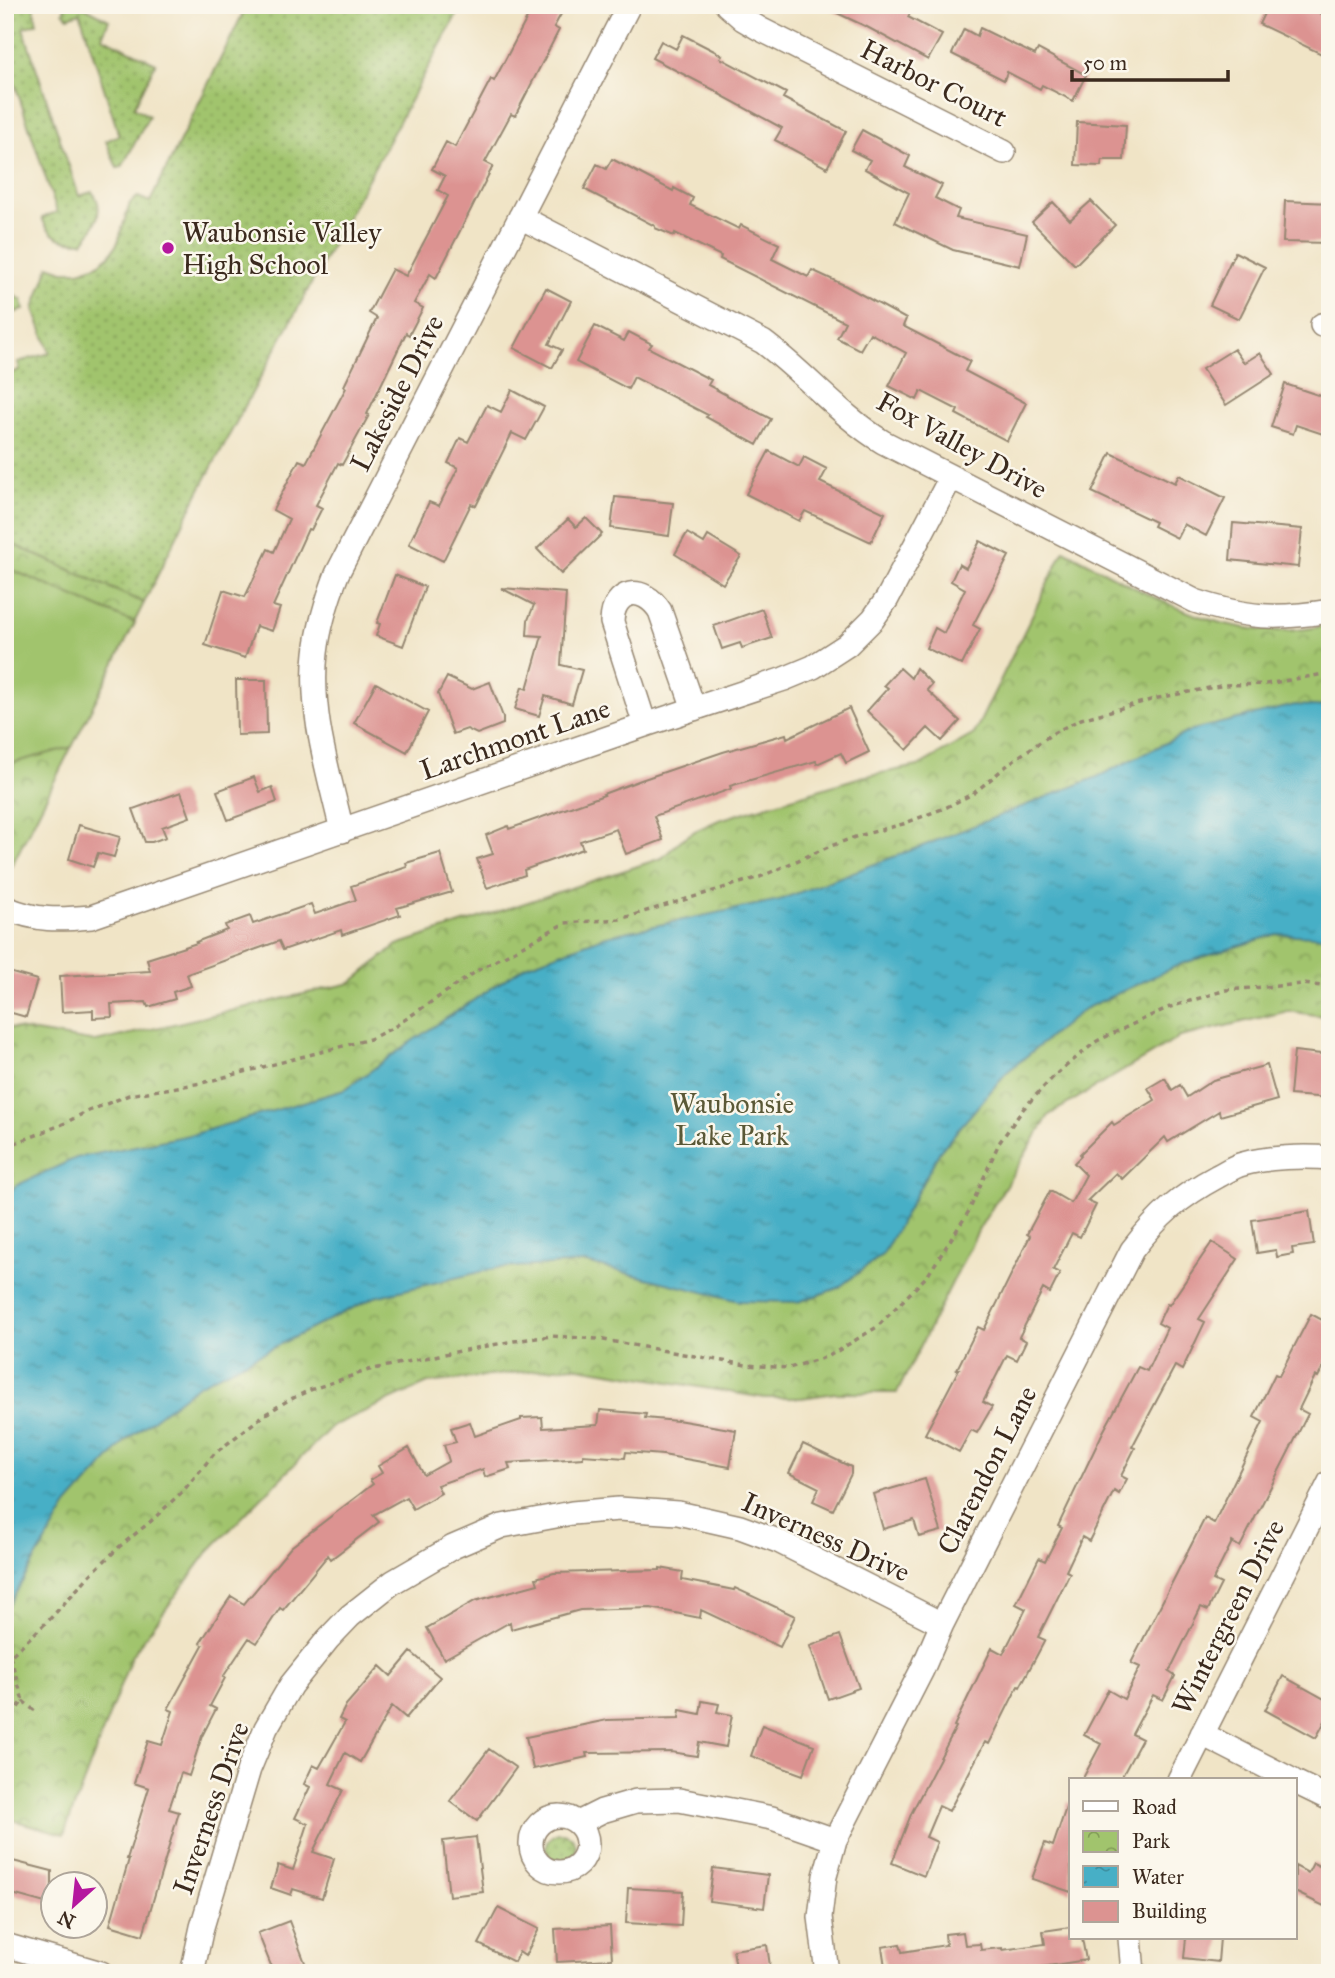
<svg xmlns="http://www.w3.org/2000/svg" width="1335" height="1978" font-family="'IM FELL Great Primer',serif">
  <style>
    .grass { fill: url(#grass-dots); stroke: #6e7746; stroke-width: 2 }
    .park { fill: url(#park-crowns); stroke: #6e7746; stroke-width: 2 }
    .garden { fill: #a1c46d; stroke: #6e7746; stroke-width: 2 }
    .water { fill: url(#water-ripples); stroke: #416c72; stroke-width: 2 }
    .building { fill: #dc9391 }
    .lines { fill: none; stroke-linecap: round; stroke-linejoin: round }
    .minor-casing { stroke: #968772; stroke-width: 26 }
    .path { stroke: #968772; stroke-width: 3.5; stroke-dasharray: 5 5; stroke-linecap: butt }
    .minor { stroke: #fff; stroke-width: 23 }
    .poi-dot { fill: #b5179e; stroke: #fbf7ec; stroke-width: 2.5 }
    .labels { text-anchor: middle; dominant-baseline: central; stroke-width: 5; stroke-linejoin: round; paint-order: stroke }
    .street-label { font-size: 28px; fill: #3b2a1e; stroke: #fbf7ec }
    .poi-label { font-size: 28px; fill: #3b2a1e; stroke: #fbf7ec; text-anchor: start }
    .park-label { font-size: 28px; fill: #5a5836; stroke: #fbf7ec }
  </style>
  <defs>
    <pattern id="grass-dots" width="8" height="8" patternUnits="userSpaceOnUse" patternTransform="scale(1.75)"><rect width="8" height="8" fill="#a1c46d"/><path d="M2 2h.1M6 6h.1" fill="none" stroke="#849f59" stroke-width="1.8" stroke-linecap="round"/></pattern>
    <pattern id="park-crowns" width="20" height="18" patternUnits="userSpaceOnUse" patternTransform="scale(1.75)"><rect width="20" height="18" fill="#a1c46d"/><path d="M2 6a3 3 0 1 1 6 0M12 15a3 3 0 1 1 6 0" fill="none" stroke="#849f59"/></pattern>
    <pattern id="water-ripples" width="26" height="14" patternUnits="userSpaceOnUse" patternTransform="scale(1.75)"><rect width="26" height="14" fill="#47afc6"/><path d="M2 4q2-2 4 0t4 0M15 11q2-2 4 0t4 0" fill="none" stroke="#3c8fa0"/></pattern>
  </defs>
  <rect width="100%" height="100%" fill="#fbf7ec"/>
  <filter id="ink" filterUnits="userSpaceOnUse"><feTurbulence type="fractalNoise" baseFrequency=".0143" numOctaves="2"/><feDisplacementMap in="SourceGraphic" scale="14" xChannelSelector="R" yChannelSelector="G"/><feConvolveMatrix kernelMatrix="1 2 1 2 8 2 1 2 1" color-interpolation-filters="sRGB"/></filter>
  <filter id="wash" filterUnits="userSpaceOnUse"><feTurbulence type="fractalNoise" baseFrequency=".00686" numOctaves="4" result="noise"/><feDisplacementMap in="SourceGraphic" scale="28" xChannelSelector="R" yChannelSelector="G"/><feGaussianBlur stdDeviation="1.57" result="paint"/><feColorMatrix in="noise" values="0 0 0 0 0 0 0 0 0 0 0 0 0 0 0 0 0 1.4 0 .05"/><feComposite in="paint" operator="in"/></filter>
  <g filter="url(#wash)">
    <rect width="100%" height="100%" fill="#f0e4c6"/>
    <path class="grass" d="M5 5H33L37 23 23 28 79 196 92 192C106 207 95 229 83 242 64 242 49 238 42 218L57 212 5 54Z
      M66 5H81L109 20 102 37 156 63 134 107 149 116 122 167 117 168 106 141 119 135 80 13 68 17 63 12Z
      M247 5H462L199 491 144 603 5 541V375L20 370 18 362 50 353 34 309 49 266 63 271H79L97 265 110 255 118 242 130 203 138 197 150 202Z
      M5 291 22 300 24 310 5 315Z
      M546 1848a15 15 0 1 1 30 0a15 15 0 1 1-30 0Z"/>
    <path class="park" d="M5 541 144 603 5 879Z
      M1064 550C1147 593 1232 651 1330 624V1017L1288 1011 1180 1037 1049 1115 979 1229 897 1393H835L801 1398H765L573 1366 428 1383 332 1426 208 1552 132 1655 64 1834 8 1819 5 1826V1027L96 1042 351 983 397 945 662 858 681 840 695 831 719 820 861 777 918 766 974 734Z"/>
    <path class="garden" d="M5 567 135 623 72 747 5 765Z"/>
    <path class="water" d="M1295 705 1330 707V937L1277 934 1181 964 1084 1009 1006 1073 940 1151 883 1254 838 1288 798 1302 739 1301 586 1263 497 1268 375 1297 198 1385 125 1441 67 1506 5 1611V1201L15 1186 76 1158 194 1134 344 1090 412 1041 525 966 606 936 779 900 933 842 1097 777 1192 730Z"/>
    <g id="blocks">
      <path class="building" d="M534 5H566L554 27 559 30 515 116 511 114 485 162 493 166 436 278 430 274 414 303 423 308 409 335 406 333 367 414 369 415 342 465 338 463 316 505 322 508 311 530 308 529 273 606 280 608 272 631 256 626 245 658 205 645 223 590 245 597 268 549 274 552 289 519 273 510 299 460 306 463 346 388 344 386 377 318 369 313 392 269 406 276 448 196 438 190 445 176 432 169 446 142 455 147 491 79 494 81Z
        M820 5H914L908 17 942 35 928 60 867 27Z
        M1268 5H1303L1330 18V58L1259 24Z
        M980 28 1035 55 1038 49 1086 75 1073 101 1042 85 1040 89 1007 72 1004 80 952 54 964 29 977 36Z
        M683 35 722 55 720 58 786 93 783 98 846 131 827 168 775 140 782 128 719 94 720 93 652 58 661 41 676 49Z
        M1077 122 1126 125 1124 160H1102L1101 166 1075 165Z
        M862 130 910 156 905 167 942 185 935 198 959 210 956 218 1027 234 1020 266 953 250 895 222 909 193 865 169 870 160 851 150Z
        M612 159 673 191 674 188 693 198 690 205 739 229 741 225 779 244 772 259 808 277 812 270 846 286 906 319 903 326 970 361 965 371 1026 403 1007 441 956 414 958 410 921 391 917 400 889 386 906 353 870 333 860 350 837 338 845 322 720 259 721 256 675 233 674 236 655 228V226L584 189 597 164 606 169Z
        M1091 201 1115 225 1075 265 1032 222 1053 202 1070 220Z
        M1285 201 1330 203V243L1283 242Z
        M1235 252 1265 267 1239 319 1210 305Z
        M546 288 571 301 549 344 562 350 552 368 514 348Z
        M595 326 624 341 629 332 652 344 649 348 711 380 708 385 771 419 757 445 706 417 708 415 634 377 628 389 576 362Z
        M1234 349 1244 363 1260 353 1274 374 1226 405 1202 369Z
        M1285 384 1330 399V423L1326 435 1296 425 1293 434 1271 427Z
        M512 390 544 407 526 440 512 433 476 506 471 504 443 561 409 544 429 502 439 506 458 468 448 463 460 438 468 442 487 405 501 412Z
        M769 451 799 467 804 457 827 469 820 482 885 513 871 542 805 511 799 521 746 494Z
        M1111 453 1175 483 1179 475 1225 498 1206 536 1184 524 1177 538 1153 526 1155 522 1092 492Z
        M615 497 673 503 669 536 611 528Z
        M586 518 602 534 561 574 537 549 568 519 576 527Z
        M1233 523 1302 529 1298 567 1230 560Z
        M687 533 704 543 708 536 741 556 723 584 675 554Z
        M980 541 1009 556 973 625 980 629 962 665 926 648 935 628 944 633 965 589 951 581 959 564 966 568Z
        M395 575 425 587 403 646 376 636 380 624 377 623Z
        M501 588 566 593 561 665 582 670 572 704 545 696 539 716 515 709 522 687 527 689 542 636 527 635 528 620 534 605Z
        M762 609 772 638 742 648 740 643 722 649 714 626Z
        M900 668 911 678 916 668 932 684 927 690 960 721 942 741 928 728 907 750 867 711 888 688 884 685Z
        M447 677 472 689 490 682 503 717V724L477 734 467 729 453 734 438 694Z
        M236 680H266L267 734 237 735Z
        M376 683 428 712 407 752 354 723Z
        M849 708 869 752 846 763 841 753 817 764 816 761 730 786 731 789 654 816 663 840 626 854 616 829 580 841 583 849 524 870 525 875 487 888 477 859 493 854 486 835 508 826 509 829 604 795 603 794 641 780 723 752 786 734 787 738Z
        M254 777 260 792 272 787 277 802 228 820 217 791Z
        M181 792 190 817 162 827 166 837 152 842H145L133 809Z
        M79 825 120 837 114 857 98 853 93 867 69 859Z
        M440 853 452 892 397 908 400 915 342 935 341 930 283 950 279 941 187 974 191 986 173 992 175 999 148 1007 146 1002 111 1004 112 1017 93 1018V1010L62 1012 60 976 150 971 147 959 197 943 196 942 227 930 225 925 250 916 253 924 311 904 315 914 356 900 351 886 407 867 406 863Z
        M5 971 37 980 26 1017 5 1011Z
        M1294 1051 1330 1055V1098L1290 1095Z
        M1267 1065 1277 1100 1220 1116 1219 1111 1168 1142 1165 1137 1122 1179 1116 1173 1087 1201 1096 1205 1080 1237 1072 1233 1053 1270 1060 1273 1050 1293 1043 1289 1019 1337 1026 1341 1017 1360 1007 1355 983 1402 992 1407 977 1433 971 1430 959 1452 925 1434 959 1369H957L978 1327 984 1330 1030 1236 1027 1234 1050 1191 1071 1203 1086 1175 1074 1163 1081 1156 1080 1154 1112 1122 1114 1125 1155 1100 1148 1088 1165 1078 1172 1090 1180 1085 1187 1097 1213 1080Z
        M1309 1211 1314 1245 1292 1248 1293 1254 1277 1257 1276 1250 1257 1253 1252 1220Z
        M1212 1242 1238 1259 1199 1319 1205 1322 1182 1370 1175 1366 1132 1447 1135 1448 1121 1476 1127 1479 1119 1494 1114 1491 1089 1541 1082 1537 1066 1571 1070 1573 1038 1637 1045 1640 1020 1687 1018 1686 989 1744 985 1742 949 1811 939 1806 926 1837 937 1842 924 1876 892 1863 912 1812 956 1727 954 1726 992 1648 1003 1654 1026 1609 1016 1604 1039 1558 1045 1561 1062 1528 1058 1526 1103 1432 1138 1367 1147 1371 1167 1328 1158 1323 1167 1304 1169 1305Z
        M1311 1314 1330 1324V1355L1318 1377 1315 1376 1299 1409 1308 1414 1240 1547 1232 1542 1213 1580 1221 1584 1208 1610 1201 1607 1169 1672 1175 1676 1163 1700 1153 1695 1132 1734 1142 1739 1120 1780H1082L1101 1744 1084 1735 1108 1690 1124 1699 1140 1667 1131 1663 1205 1518 1214 1523 1263 1422 1254 1417 1275 1374 1279 1376Z
        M600 1410 646 1414 645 1418 677 1421V1420L736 1430 730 1467 663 1455 626 1452 625 1458 583 1455V1458L508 1463 510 1469 485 1477 483 1469 437 1485 441 1493 413 1509 406 1497 373 1515 379 1522 331 1559 328 1555 283 1610 280 1608 257 1643 249 1638 223 1677 225 1678 210 1706 216 1709 202 1736 189 1776 181 1773 169 1809 179 1812 143 1935 110 1925 129 1859H127L149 1788 134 1783 148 1741 162 1745 173 1711 168 1709 203 1645 200 1643 231 1596 244 1604 291 1547 373 1484 370 1480 382 1473 378 1466 409 1448 424 1475 449 1461 444 1445 456 1442 451 1428 470 1422 475 1436 521 1420V1418L542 1417 543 1428 598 1425Z
        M803 1444 851 1467V1474L833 1510 813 1501 819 1488 789 1473Z
        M925 1479 941 1531 919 1537 914 1520 883 1529 873 1494Z
        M660 1568 683 1572 682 1580 734 1590 735 1588 795 1616 780 1647 701 1610 700 1618 651 1608 580 1610 511 1629 510 1622 444 1659 427 1628 475 1601 538 1584 536 1578 554 1573 660 1570Z
        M840 1635 859 1688 828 1699 810 1646Z
        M411 1652 440 1677 406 1718 392 1706 360 1762 345 1753 330 1784 343 1790 313 1852 334 1859 322 1898 293 1889 291 1895 271 1888 278 1865 293 1870 308 1824 295 1818 310 1787 304 1784 313 1765 319 1768 345 1722 339 1719 346 1705 380 1666 391 1676Z
        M1283 1676 1330 1702V1712L1316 1738 1265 1710Z
        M702 1701 719 1704 717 1712 732 1715 726 1747 699 1742 697 1756 671 1752 586 1753 587 1757 533 1769 526 1737 607 1720 679 1718 680 1710 700 1714Z
        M762 1725 814 1745 803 1775 751 1756Z
        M489 1749 516 1768 477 1821 450 1801Z
        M1068 1802 1071 1803V1892L1032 1879 1045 1843 1053 1846Z
        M476 1837 483 1892 449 1896 443 1841Z
        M5 1859 52 1871V1905L5 1892Z
        M1313 1863 1330 1871V1909L1295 1892V1866L1308 1873Z
        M713 1868 768 1875 764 1908 709 1901Z
        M628 1888 683 1891 681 1926 626 1923Z
        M498 1908 539 1929 525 1956 519 1952 514 1962 479 1944Z
        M289 1921 309 1973H274L258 1933Z
        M610 1926 612 1959 557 1962 555 1929Z
        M1071 1927V1938H1082L1086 1960 1029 1969V1967L980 1973H886L882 1947 900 1944 902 1952 946 1945 945 1934 963 1932 965 1945 980 1944 981 1950 1002 1948V1950L1045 1944 1043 1931Z
        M1186 1938H1220L1218 1962 1184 1958Z
        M767 1945 771 1973H737L733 1950Z"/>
    </g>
  </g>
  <g filter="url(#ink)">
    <use href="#blocks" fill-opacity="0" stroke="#968772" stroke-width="2"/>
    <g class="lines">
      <g class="minor-casing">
        <path id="minor" d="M727 5 743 19 760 29 1004 152
          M520 217 763 342C805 373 839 415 883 442L1195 601C1247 618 1275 620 1330 611
          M1322 325H1330
          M645 725 612 622C613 589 643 584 660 611L694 709
          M342 831C329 773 309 713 316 653 319 626 327 600 337 574L629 5
          M6 908C37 921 58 920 91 917L645 725 784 679 813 667 847 645 873 619 887 599 951 477
          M1202 1734 1292 1780
          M1179 1780 1330 1482
          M1295 1782 1330 1799
          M531 1844a28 28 0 1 1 56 0a28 28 0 1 1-56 0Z
          M578 1823 602 1811 636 1801 679 1800 772 1818 835 1840
          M1130 1938 1133 1973
          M5 1945 101 1973
          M192 1973 202 1927 249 1769 266 1728 291 1685 328 1639 350 1616 393 1582 453 1547 502 1526 572 1513 619 1509 678 1513 740 1527 778 1541 942 1624
          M827 1973 820 1917 825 1876 835 1840 922 1670 942 1624 1132 1250C1159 1215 1179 1197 1218 1176 1226 1172 1234 1166 1243 1164 1267 1157 1304 1156 1330 1158"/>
      </g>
      <path class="path" d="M5 1147 39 1134 65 1123 86 1112 129 1095 202 1083 370 1039 394 1027 480 969 565 923 620 919 760 877 828 847 858 836 903 824 947 807 974 793 1015 759 1055 732 1081 719 1158 698 1225 685 1266 684 1330 673
        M10 1656 23 1701 12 1715
        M5 1661 49 1620 89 1576 119 1547 150 1522 183 1491 214 1454 264 1415 287 1401 310 1390 369 1370 439 1355 514 1341 551 1336 598 1339 746 1365 789 1368 829 1356 877 1327 928 1275 969 1211 999 1143 1024 1108 1055 1075 1097 1041 1167 1008 1226 990 1303 984 1330 987
        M23 1701 36 1712"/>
      <use href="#minor" class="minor"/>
    </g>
  </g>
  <circle class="poi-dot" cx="168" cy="248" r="7"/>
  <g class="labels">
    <g class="street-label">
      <text transform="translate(934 83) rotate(27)">Harbor Court</text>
      <text transform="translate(397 393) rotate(-63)">Lakeside Drive</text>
      <text transform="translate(962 445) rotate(29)">Fox Valley Drive</text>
      <text transform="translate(515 739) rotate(-19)">Larchmont Lane</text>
      <text transform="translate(987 1470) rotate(-63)">Clarendon Lane</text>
      <text transform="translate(826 1537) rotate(24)">Inverness Drive</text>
      <text transform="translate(1228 1617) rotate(-63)">Wintergreen Drive</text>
      <text transform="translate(211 1808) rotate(-71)">Inverness Drive</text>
    </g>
    <g class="poi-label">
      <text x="182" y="232">Waubonsie Valley<tspan x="182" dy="32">High School</tspan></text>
    </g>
    <g class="park-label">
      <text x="732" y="1103">Waubonsie<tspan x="732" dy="32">Lake Park</tspan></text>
    </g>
  </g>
  <rect width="1335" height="1978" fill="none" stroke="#fbf7ec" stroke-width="28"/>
  <rect x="1069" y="1778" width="228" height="161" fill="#fbf7ec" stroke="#aea59a" stroke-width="2"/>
  <rect x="1083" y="1801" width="35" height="10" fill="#ffffff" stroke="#aea59a" stroke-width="2"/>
  <text x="1132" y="1814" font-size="21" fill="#3b2a1e">Road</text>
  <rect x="1083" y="1831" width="35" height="21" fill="url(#park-crowns)" stroke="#aea59a" stroke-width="2"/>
  <text x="1132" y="1848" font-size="21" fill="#3b2a1e">Park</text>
  <rect x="1083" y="1866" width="35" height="21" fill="url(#water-ripples)" stroke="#aea59a" stroke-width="2"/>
  <text x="1132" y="1884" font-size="21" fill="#3b2a1e">Water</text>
  <rect x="1083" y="1901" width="35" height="21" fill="#dc9391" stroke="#aea59a" stroke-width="2"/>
  <text x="1132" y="1918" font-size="21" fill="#3b2a1e">Building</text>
  <g transform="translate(74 1905) rotate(207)"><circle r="33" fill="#fbf7ec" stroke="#aea59a" stroke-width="2"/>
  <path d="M0-5L12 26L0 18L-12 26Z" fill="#b5179e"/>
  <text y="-10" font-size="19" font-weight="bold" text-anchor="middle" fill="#3b2a1e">N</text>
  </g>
  <path d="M1072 70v10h156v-10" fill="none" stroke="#3b2a1e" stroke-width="3.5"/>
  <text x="1083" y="70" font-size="21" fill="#3b2a1e" stroke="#fbf7ec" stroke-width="5" paint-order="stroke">50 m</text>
</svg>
